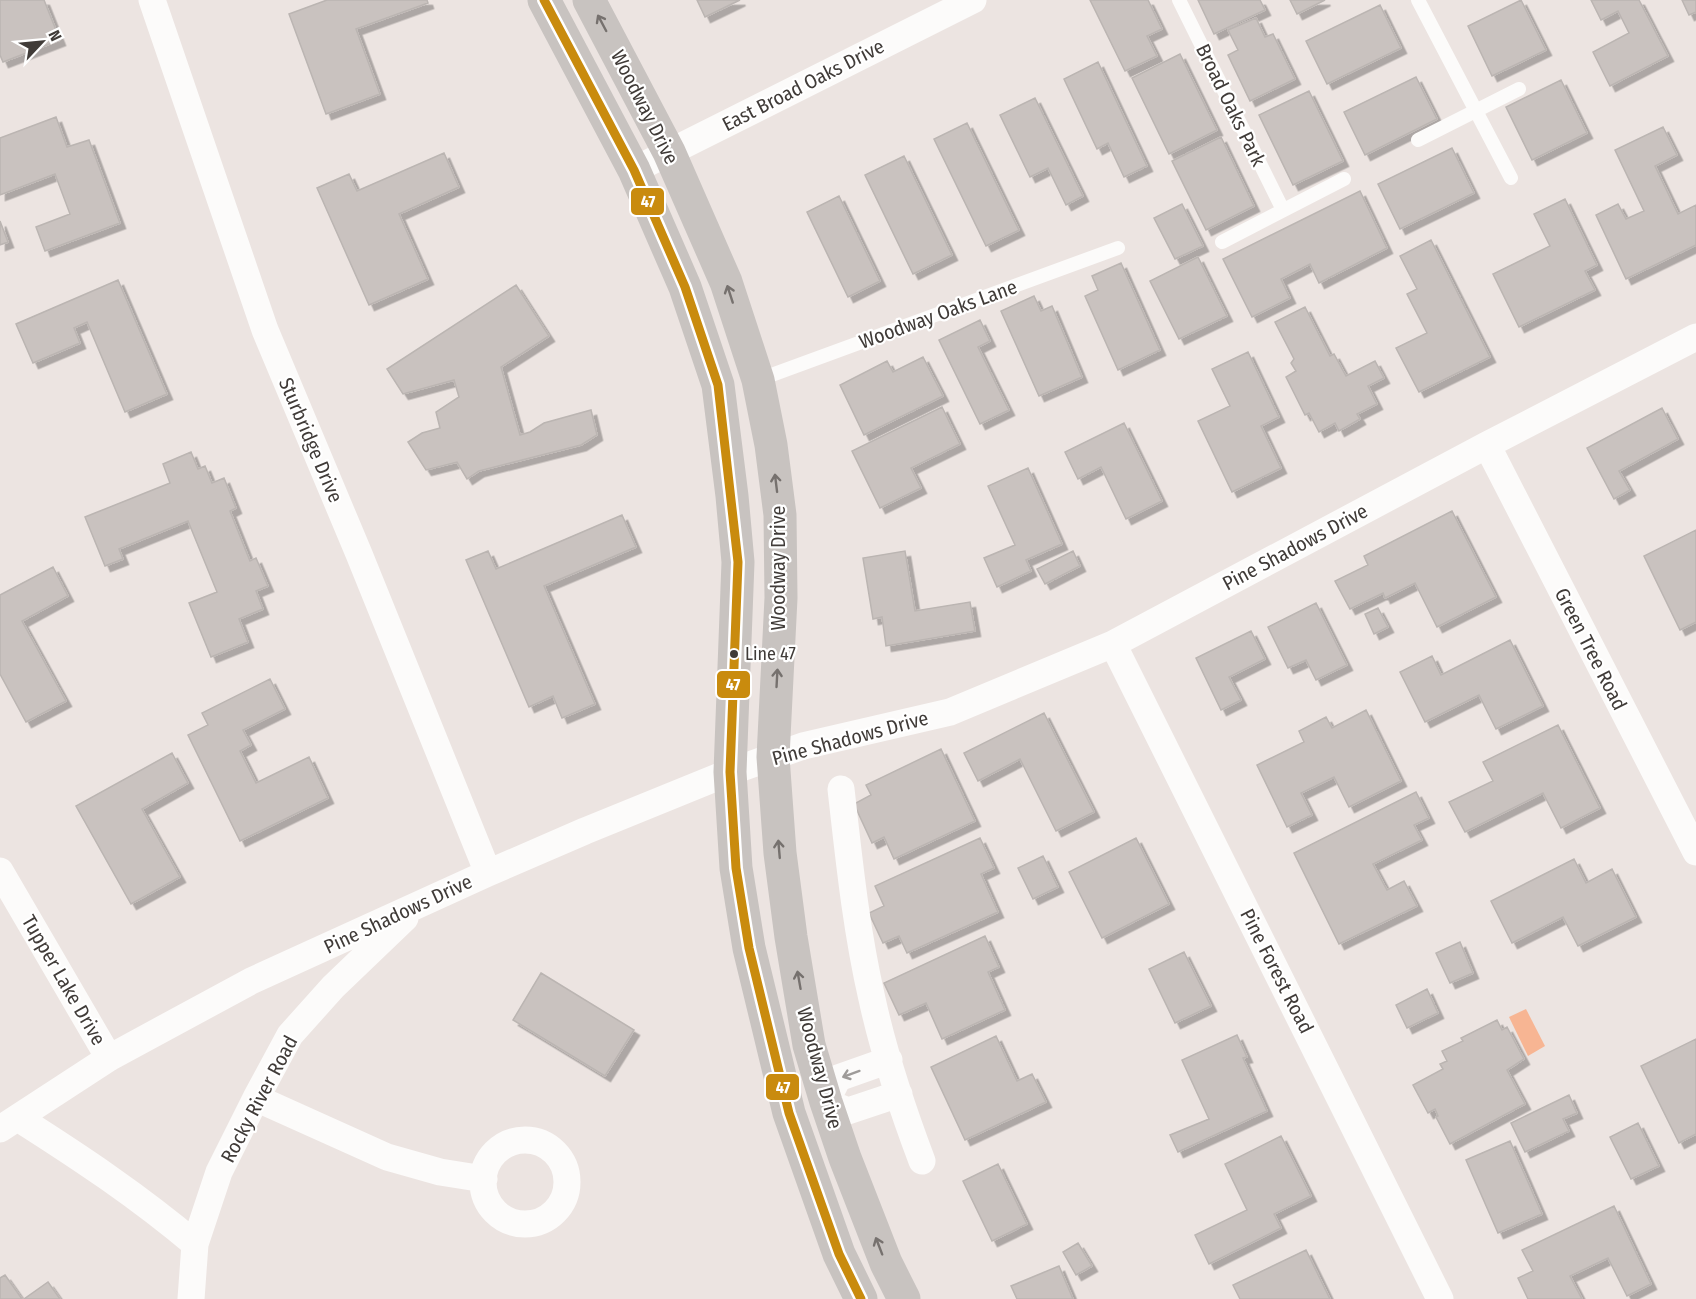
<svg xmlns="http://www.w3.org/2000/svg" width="1696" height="1299" font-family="'Fira Sans Condensed',sans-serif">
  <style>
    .water { fill: #f7b593 }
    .building { fill: #c9c2bf; stroke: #bbb5b2; stroke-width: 1.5; filter: url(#shadow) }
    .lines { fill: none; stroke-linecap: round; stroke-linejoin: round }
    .service { stroke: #fcfbfa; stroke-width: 14 }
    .minor { stroke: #fcfbfa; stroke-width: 27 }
    .secondary { stroke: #c8c3c0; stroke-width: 33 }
    .bus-1-casing { stroke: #fff; stroke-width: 14 }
    .bus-1 { stroke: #c98b0e; stroke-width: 9 }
    .oneway { stroke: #76716e }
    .oneway2 { stroke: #9e9b99 }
    .bus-dot { fill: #403b38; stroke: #fff; stroke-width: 2 }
    .labels { text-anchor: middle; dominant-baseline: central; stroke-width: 4.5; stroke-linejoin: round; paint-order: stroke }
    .bus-label { font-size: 18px; fill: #403b38; stroke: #fff; text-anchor: start }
    .street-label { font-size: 20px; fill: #403b38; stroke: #fff }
    .line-badge { stroke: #fff; stroke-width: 2 }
    .badge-label { font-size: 16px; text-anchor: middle; font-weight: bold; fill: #fff }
  </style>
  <defs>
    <filter id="shadow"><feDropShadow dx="5.5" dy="5.5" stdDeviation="0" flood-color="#0004"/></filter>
  </defs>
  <rect width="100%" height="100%" fill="#ece4e1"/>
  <path class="water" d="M1526 1009 1545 1046 1528 1056 1509 1017Z"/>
  <path class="building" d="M0 0H44L60 40 3 62 0 55Z
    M327 0H427L428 3 356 29 380 94 326 114 289 14Z
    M697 0H740L705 17Z
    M1090 0H1148L1162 29 1147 36 1157 56 1125 71Z
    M1198 0H1260L1265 10 1214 34Z
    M1290 0H1325L1297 14Z
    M1521 0 1546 50 1492 76 1468 26Z
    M1591 0H1639L1668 56 1610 86 1593 52 1629 33 1618 11 1601 20Z
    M1682 0H1696V12L1689 15Z
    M1380 5 1401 48 1327 84 1306 41Z
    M1256 18 1265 37 1273 34 1295 79 1250 101 1228 55 1238 50 1228 30Z
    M1180 54 1217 130 1169 154 1132 78Z
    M1098 62 1147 166 1124 177 1108 143 1097 149 1064 79Z
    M1416 77 1437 119 1365 155 1344 112Z
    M1561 80 1587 133 1532 160 1506 107Z
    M1309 91 1343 161 1293 185 1259 115Z
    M1035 98 1083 196 1066 205 1048 168 1030 177 1000 115Z
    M56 117 67 147 89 140 120 223 45 251 36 227 70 214 55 174 0 195V138Z
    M967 123 1019 230 986 246 934 139Z
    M1663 127 1677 155 1655 166 1678 214 1696 205V245L1626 279 1596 215 1618 204 1626 219 1644 211 1615 150Z
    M1221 137 1254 206 1206 230 1172 161Z
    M1452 148 1474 193 1400 229 1378 184Z
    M444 153 459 187 399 214 428 279 369 305 317 188 349 174 357 191Z
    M904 156 952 255 913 274 865 175Z
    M1360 191 1387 248 1319 283 1310 264 1281 279 1290 298 1252 317 1223 259Z
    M839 196 880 281 848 297 807 212Z
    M1565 199 1597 265 1585 271 1595 290 1519 327 1493 274 1550 246 1534 214Z
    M1182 204 1203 246 1175 259 1154 218Z
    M0 221 8 242 0 245Z
    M1431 240 1490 357 1419 392 1396 348 1427 333 1407 294 1417 289 1400 256Z
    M1198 257 1227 316 1179 339 1150 281Z
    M1121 263 1160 350 1118 370 1085 296 1098 290 1092 276Z
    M118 280 167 394 125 412 87 322 74 328 80 343 33 363 16 324Z
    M516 285 549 336 501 367 520 435 530 432 544 423 591 410 597 435 581 445 479 471 467 479 457 462 426 470 408 442 422 433 440 428 436 412 459 397 454 380 403 394 387 369Z
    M1034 296 1041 311 1052 306 1082 377 1039 396 1001 311Z
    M1305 307 1330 356 1334 354 1346 376 1375 361 1384 378 1368 386 1377 404 1357 414 1360 419 1339 431 1335 423 1319 432 1309 413 1305 415 1286 377 1296 371 1291 363 1294 359 1275 322Z
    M980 320 990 341 978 347 1009 410 980 424 939 340Z
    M1248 352 1279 417 1261 426 1281 468 1232 492 1198 421 1230 406 1212 369Z
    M923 357 943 396 864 435 840 385 887 361 893 372Z
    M942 407 960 444 911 468 921 488 880 508 852 451Z
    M1662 408 1678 439 1619 471 1630 490 1614 499 1587 448Z
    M1124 423 1162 501 1126 519 1101 467 1078 479 1065 452Z
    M191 452 198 469 205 466 212 483 224 478 236 508 230 511 250 561 256 558 268 586 256 591 263 609 239 619 248 642 211 657 189 603 217 592 188 521 119 549 123 559 105 566 85 517 170 483 163 464Z
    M1028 468 1062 544 1026 560 1031 571 997 587 984 558 1015 545 988 486Z
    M1452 511 1496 597 1437 627 1415 583 1385 598 1383 593 1350 609 1335 581 1368 565 1364 556Z
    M622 515 636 547 544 586 595 704 562 718 553 696 529 707 466 560 488 551 496 569Z
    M1696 530V622L1680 630 1644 556Z
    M905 551 915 611 970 602 975 631 886 646 882 617 873 619 863 558Z
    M1073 551 1080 566 1045 584 1037 569Z
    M53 567 68 596 22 621 66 701 26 722 0 674V595Z
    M1316 603 1347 665 1316 680 1306 660 1288 668 1268 627Z
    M1378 608 1388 627 1374 634 1365 614Z
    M1251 631 1265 659 1229 677 1241 700 1221 710 1196 658Z
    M1510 640 1543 706 1496 729 1479 695 1425 722 1400 672 1432 656 1441 675Z
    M270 679 285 709 243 730 251 745 240 751 256 783 309 757 328 798 240 841 188 735 208 725 202 713Z
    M1366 710 1401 781 1349 807 1334 777 1301 793 1312 815 1287 827 1257 765 1304 742 1299 731 1326 717 1332 728Z
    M1044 713 1094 812 1056 831 1020 759 978 781 964 753Z
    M1558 725 1600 808 1561 828 1543 793 1465 832 1449 802 1493 781 1483 762Z
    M941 749 975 821 894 859 884 837 872 843 854 804 871 795 866 785Z
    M172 753 188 783 142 809 180 877 131 904 76 806Z
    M1416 792 1429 818 1414 825 1422 840 1373 864 1387 890 1404 881 1417 906 1339 944 1294 853Z
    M980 838 994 868 981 874 998 912 907 953 899 936 883 943 869 913 884 906 875 886Z
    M1136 838 1169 904 1102 938 1069 872Z
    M1043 856 1058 887 1033 899 1018 868Z
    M1574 859 1586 883 1612 869 1636 917 1578 946 1563 917 1512 943 1491 901Z
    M985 936 999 967 988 972 1005 1010 942 1039 926 1003 899 1015 884 983Z
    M1460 942 1473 973 1450 983 1436 953Z
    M1184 952 1211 1006 1175 1023 1149 969Z
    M541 973 634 1030 605 1076 513 1020Z
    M1427 989 1438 1013 1407 1028 1396 1005Z
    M1497 1020 1502 1030 1507 1027 1524 1059 1507 1070 1525 1104 1450 1144 1436 1117 1438 1116 1435 1109 1428 1113 1413 1085 1443 1069 1440 1064 1447 1061 1442 1051 1463 1041 1461 1038Z
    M1237 1035 1247 1057 1243 1058 1267 1111 1178 1152 1170 1135 1209 1119 1182 1060Z
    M996 1036 1017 1081 1032 1074 1046 1102 965 1140 931 1067Z
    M1696 1039V1134L1679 1143 1641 1066Z
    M1569 1095 1577 1113 1563 1119 1569 1131 1525 1152 1511 1123Z
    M1638 1123 1659 1166 1631 1179 1610 1137Z
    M1281 1136 1311 1196 1274 1214 1281 1228 1209 1264 1195 1235 1247 1210 1225 1164Z
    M1510 1141 1542 1214 1498 1233 1466 1160Z
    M998 1164 1027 1224 992 1241 963 1181Z
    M1614 1206 1651 1284 1627 1296 1608 1258 1570 1276 1582 1299H1528L1518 1278 1533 1271 1522 1250Z
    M1078 1243 1092 1266 1076 1275 1063 1252Z
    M1306 1250 1330 1299H1240L1233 1285Z
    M1059 1266 1073 1299H1017L1011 1286Z
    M5 1275 22 1299H0V1278Z
    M48 1282 60 1299H24Z"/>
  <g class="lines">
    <path class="service" d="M1179 0 1283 210
      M1418 0 1511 178
      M1418 140 1519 89
      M1222 242 1344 179
      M758 380 1118 248"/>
    <path class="minor" d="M152 0 265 330 359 554 488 873
      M634 170 973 0
      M1487 445 1696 852
      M1113 644 1440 1299
      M841 789C849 860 856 929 872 999 884 1054 902 1108 922 1161
      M0 871 109 1058
      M889 1060 838 1078 826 1102 848 1111 899 1094
      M256 1098 387 1157 440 1172 484 1179
      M18 1118C81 1158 138 1196 195 1244
      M0 1129 109 1058 251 981 488 873 585 831 730 772 803 746 950 712 1113 644 1487 445 1696 337
      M483 1182a42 42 0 1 1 84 0a42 42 0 1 1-84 0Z
      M191 1299 195 1244 219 1172 256 1098 290 1035 333 987 405 918"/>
    <path class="secondary" d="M544 0 634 170 685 287 718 385 732 496 738 562 730 772 736 868 749 948 789 1113 839 1254 861 1299
      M589 0 669 152 726 282 758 380 771 445 780 515 781 598 773 757 780 853 791 937 809 1045 826 1102 845 1158 886 1263 904 1299"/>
    <g class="bus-1-casing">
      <path id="bus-1" d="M544 0 634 170 685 287 718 385 738 562 730 772 736 868 749 948 789 1113 839 1254 861 1299"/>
    </g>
    <use href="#bus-1" class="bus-1"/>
  </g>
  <defs><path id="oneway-shaft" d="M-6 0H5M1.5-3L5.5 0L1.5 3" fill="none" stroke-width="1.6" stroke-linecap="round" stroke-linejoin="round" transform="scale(1.5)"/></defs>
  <g class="oneway">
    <use href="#oneway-shaft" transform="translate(602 23) rotate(-118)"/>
    <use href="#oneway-shaft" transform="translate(730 294) rotate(-108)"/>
    <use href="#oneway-shaft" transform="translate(776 483) rotate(-97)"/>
    <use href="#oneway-shaft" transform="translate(777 678) rotate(-87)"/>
    <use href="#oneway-shaft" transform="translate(779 849) rotate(-95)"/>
    <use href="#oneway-shaft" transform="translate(799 980) rotate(-100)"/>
    <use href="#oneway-shaft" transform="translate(879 1246) rotate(-111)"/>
  </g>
  <use class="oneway2" href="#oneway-shaft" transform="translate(851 1074) rotate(160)"/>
  <circle class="bus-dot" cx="734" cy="654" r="5"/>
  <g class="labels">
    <g class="bus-label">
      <text x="745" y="654">Line 47</text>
    </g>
    <g class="street-label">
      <text transform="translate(803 85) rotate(-27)">East Broad Oaks Drive</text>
      <text transform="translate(1231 105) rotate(64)">Broad Oaks Park</text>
      <text transform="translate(645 107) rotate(63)">Woodway Drive</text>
      <text transform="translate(938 314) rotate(-20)">Woodway Oaks Lane</text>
      <text transform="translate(311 440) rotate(67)">Sturbridge Drive</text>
      <text transform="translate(1295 547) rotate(-28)">Pine Shadows Drive</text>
      <text transform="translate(778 568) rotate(-90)">Woodway Drive</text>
      <text transform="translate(1591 649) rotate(63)">Green Tree Road</text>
      <text transform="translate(850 738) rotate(-15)">Pine Shadows Drive</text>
      <text transform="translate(398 914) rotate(-25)">Pine Shadows Drive</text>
      <text transform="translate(1277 971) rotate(63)">Pine Forest Road</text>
      <text transform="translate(64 980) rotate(60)">Tupper Lake Drive</text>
      <text transform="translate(820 1068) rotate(75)">Woodway Drive</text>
      <text transform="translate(259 1099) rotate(-62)">Rocky River Road</text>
    </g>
  </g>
  <g class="line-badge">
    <rect x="630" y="187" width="35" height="29" rx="6" fill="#c98b0e"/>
    <rect x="716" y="670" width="35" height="29" rx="6" fill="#c98b0e"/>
    <rect x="765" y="1073" width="35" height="28" rx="6" fill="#c98b0e"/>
  </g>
  <g class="badge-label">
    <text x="648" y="207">47</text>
    <text x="733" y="690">47</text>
    <text x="783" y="1093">47</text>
  </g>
  <g transform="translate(42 42) rotate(64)" stroke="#ffffff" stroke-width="4.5" paint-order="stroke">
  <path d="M0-4.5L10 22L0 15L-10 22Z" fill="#403b38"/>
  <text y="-9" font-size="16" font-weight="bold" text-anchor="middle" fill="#403b38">N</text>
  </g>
</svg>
